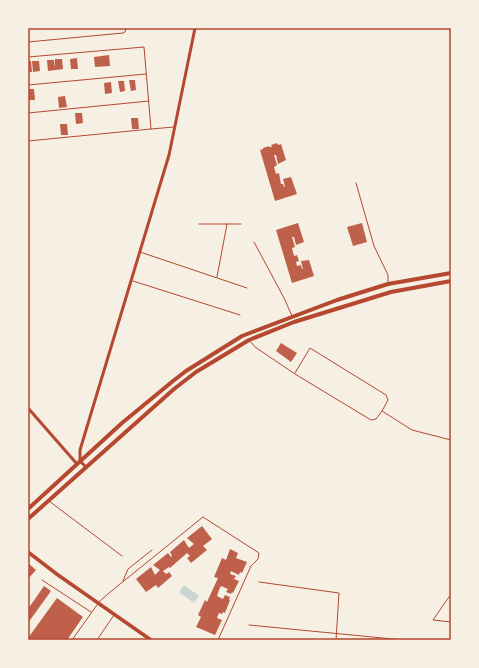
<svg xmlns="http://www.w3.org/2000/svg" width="479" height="668" font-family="Rubik,sans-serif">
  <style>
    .water { fill: #c9d6d2 }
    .building { fill: #bf614a }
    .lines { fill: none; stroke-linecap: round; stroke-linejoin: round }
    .path { stroke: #b5482f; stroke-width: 1 }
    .service { stroke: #b5482f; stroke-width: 1 }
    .tertiary { stroke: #b5482f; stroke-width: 3 }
    .secondary { stroke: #b5482f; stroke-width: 3.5 }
    .primary { stroke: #b5482f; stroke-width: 4 }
    .neatline { fill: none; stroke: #b5482f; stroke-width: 1.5 }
  </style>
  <rect width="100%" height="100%" fill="#f6efe4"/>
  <path class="water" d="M184 585 199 596 194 603 179 592Z"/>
  <path class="building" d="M109 55 110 66 95 67 94 57Z
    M77 58 78 69H71L70 59Z
    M55 59H62L63 69 48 71 47 60H54L55 68Z
    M28 61H31L32 72H28Z
    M32 61H39L40 71 33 72Z
    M129 80H135L136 90 131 91Z
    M118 81H124L125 91 120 92Z
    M111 82 112 93 105 94 104 83Z
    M28 89H34L35 100H28Z
    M65 96 67 107 59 108 58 97Z
    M75 113H82L83 123 76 124Z
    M131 118H138L139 129H132Z
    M60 124H67L68 135H61Z
    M277 143 278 145 281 144 286 160 278 164 276 155H274L277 165 274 167 276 174 279 173 281 184H283L284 187H285L283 179 291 177 297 194 275 201 260 150 263 149V148L269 146V147H272L271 145Z
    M298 223 304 242 296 245 294 237H292L295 247 292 248 294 256 297 255 299 261 296 262 297 266 301 265 302 269H303L301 261 309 260 314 276 292 283 276 230Z
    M362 223 367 242 353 246 347 227Z
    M281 343 297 353 291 362 276 351Z
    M202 526 212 539 203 546 207 550 191 563 187 558 190 556 187 553 170 568 169 567 163 571 166 574 169 572 172 576 158 588 156 585 146 592 136 579 151 567 155 575 160 570 153 565 168 553 171 557 172 556 170 552 184 540 189 548 194 544 187 538Z
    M230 549 238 553 236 558 247 562 242 573 240 572 239 575 231 571 230 574 236 576 234 579 239 581 233 593 232 592 231 594 226 592 228 589 221 586 219 590 217 596 223 599 225 595 230 597 229 600H230L225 613 223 612 222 614 219 613 217 618 222 620 215 635 196 627 201 617 198 615 205 600 207 602 218 578 214 577 222 558 226 560Z
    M28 563 36 570 28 579Z
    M44 586 51 591 28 623V609Z
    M57 598 83 617 67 640H28V638Z"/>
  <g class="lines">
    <path class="path" d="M28 42 123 33 125 32 126 28"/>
    <path class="service" d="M28 57 144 47 151 129 174 127
      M28 85 146 74
      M28 113 149 101
      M28 141 151 129
      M356 183 374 246 388 275V282
      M199 224H241
      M254 242 284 298 292 316
      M140 252 247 288
      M217 277 227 224
      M133 281 240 315
      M250 341 255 347 295 374 371 420 376 419 382 411 412 430 451 440
      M295 373 310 348 386 395 388 400 382 411
      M49 501 122 556
      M42 580 91 612
      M123 581 128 569 152 550
      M259 582 339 593 336 640
      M451 594 433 620 451 622
      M99 602 109 593 203 517 259 553 258 559 251 566 218 640
      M249 625 403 640
      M72 640 97 605
      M97 640 114 615"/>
    <path class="tertiary" d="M28 408 77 464
      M86 467 80 461V450L169 155 195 28"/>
    <path class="secondary" d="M28 552 58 575 151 640"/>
    <path class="primary" d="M28 509 122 423 173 381 186 371 242 336 337 300 388 284 451 273
      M28 519 174 389 196 372 249 340 294 322 391 292 451 281"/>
  </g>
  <rect width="479" height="668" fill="none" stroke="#f6efe4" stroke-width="58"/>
  <rect x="29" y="29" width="421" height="610" class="neatline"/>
</svg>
